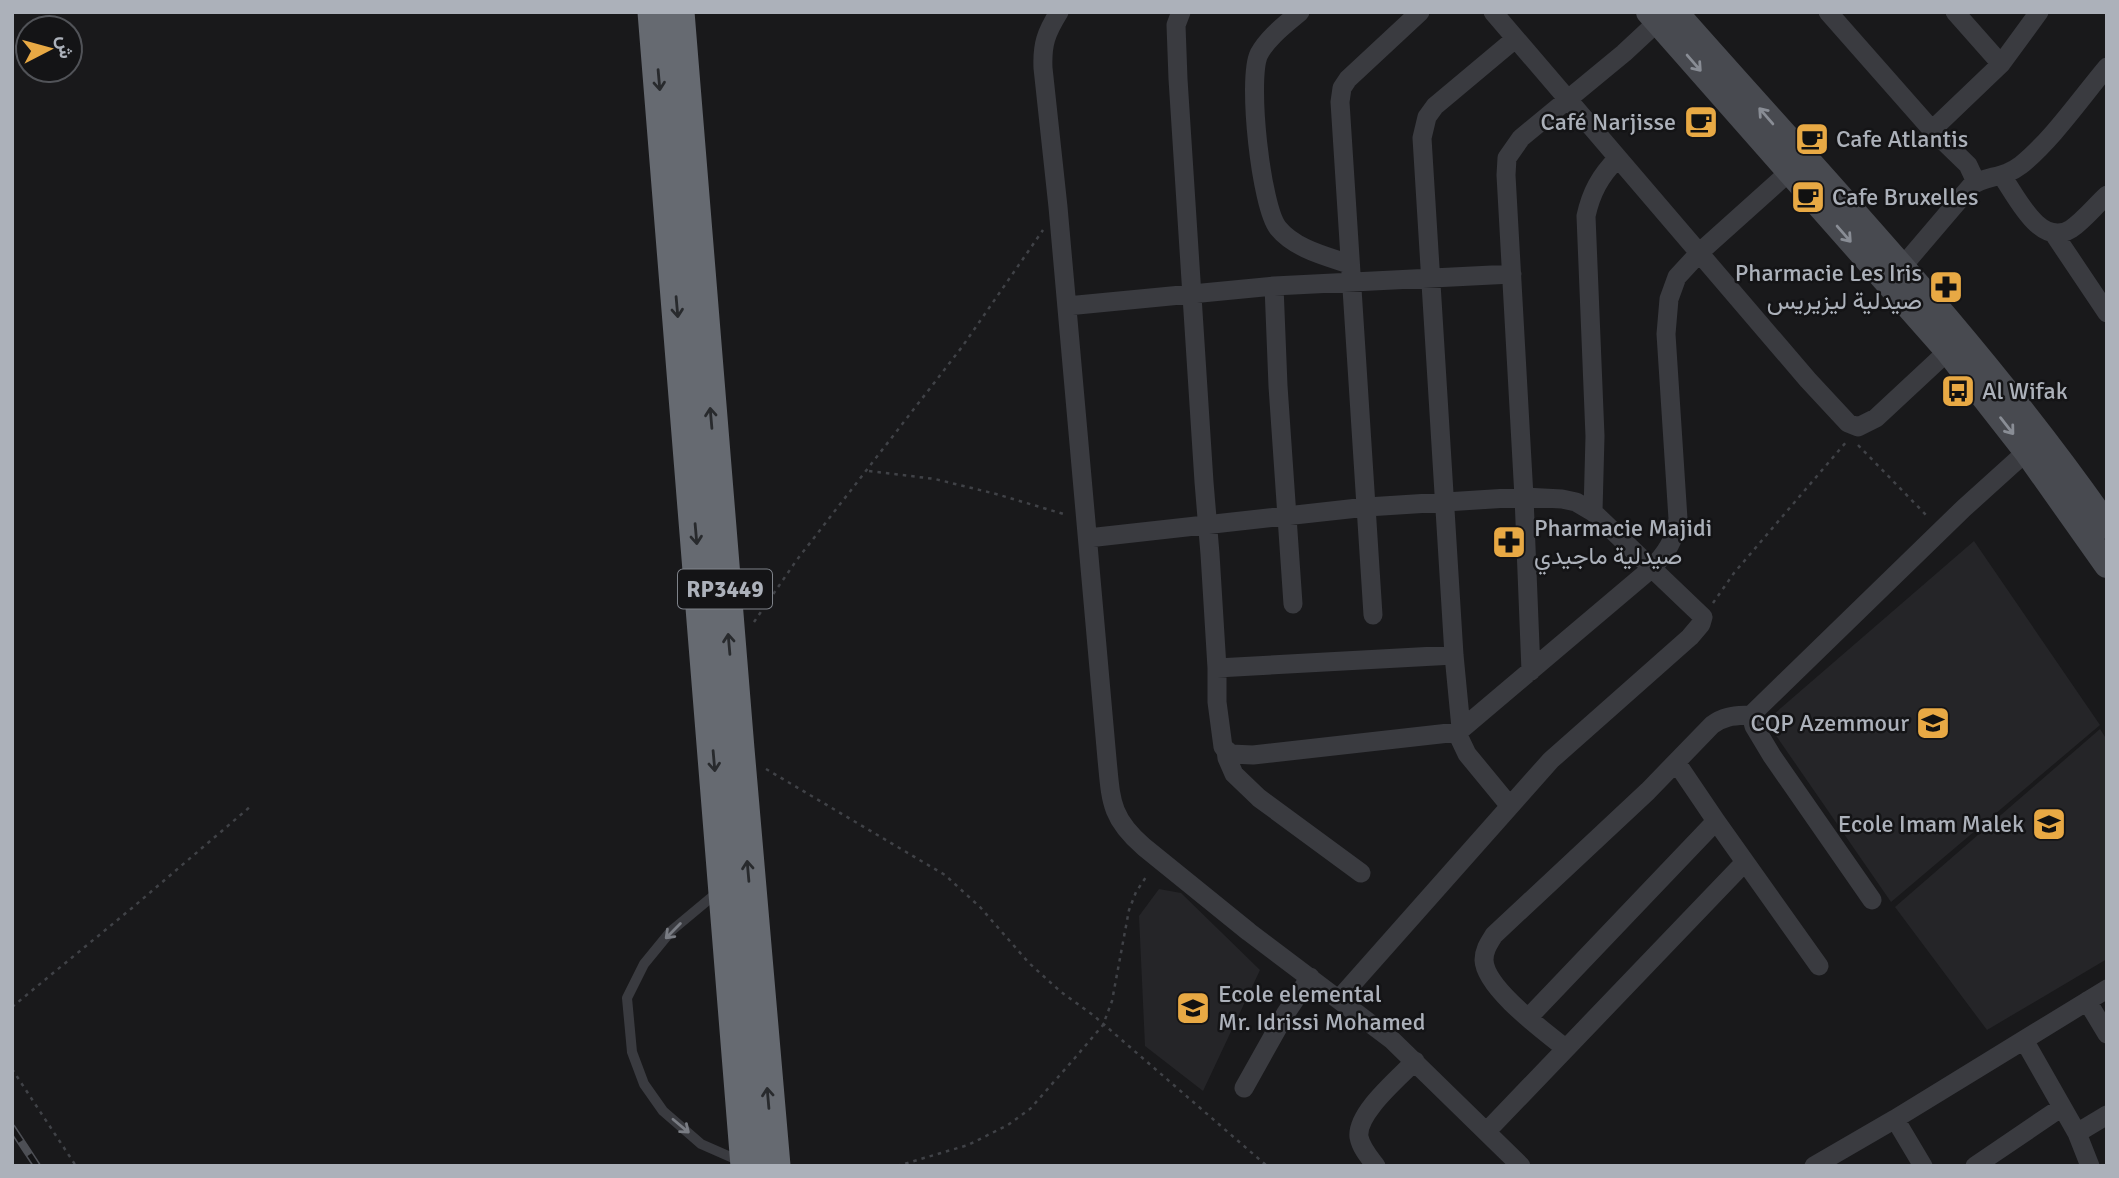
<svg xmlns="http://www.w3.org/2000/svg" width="2119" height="1178" font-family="Signika,Vazirmatn,sans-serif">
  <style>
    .built { fill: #252528 }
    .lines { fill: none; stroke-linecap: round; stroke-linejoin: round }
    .path { stroke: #404247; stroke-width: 2.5; stroke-dasharray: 3.5 5; stroke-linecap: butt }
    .lane { stroke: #3a3b40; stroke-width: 10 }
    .street { stroke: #3a3b40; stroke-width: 19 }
    .secondary { stroke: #484a50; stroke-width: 26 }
    .highway { stroke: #666a71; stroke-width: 33 }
    .rail-casing { stroke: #4d4f55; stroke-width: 8 }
    .rail { stroke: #141416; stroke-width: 5; stroke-dasharray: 16; stroke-linecap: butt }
    .oneway { stroke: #898d95 }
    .oneway2 { stroke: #282a2d }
    .oneway3 { stroke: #797c83 }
    .labels { text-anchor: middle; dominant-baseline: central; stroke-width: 5; stroke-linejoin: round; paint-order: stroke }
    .shield { fill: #141416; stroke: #7e8289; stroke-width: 2 }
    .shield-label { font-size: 23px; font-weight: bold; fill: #acb1ba }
    .poi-label { font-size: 24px; fill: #acb1ba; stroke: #141416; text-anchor: start }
  </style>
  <rect width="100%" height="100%" fill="#19191b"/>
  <path class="built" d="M1974 541 2100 725 1891 902 1766 721Z
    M2100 729 2107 740V959L1987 1030 1895 907Z
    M1159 889 1181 893 1260 970 1203 1091 1145 1046 1139 916Z"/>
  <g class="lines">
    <path class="path" d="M1858 445 1929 518
      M869 471 935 479 996 494 1067 515
      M1713 603 1734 573 1847 441
      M754 622 796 561 962 347 1043 230
      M766 769 945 875 980 907 1029 963 1061 992 1093 1015 1267 1166
      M12 1007 132 908 251 806
      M12 1069 76 1166
      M897 1166 968 1145 1008 1125 1030 1109 1074 1059 1103 1025 1112 1001 1129 910 1136 892 1148 874"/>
    <path class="lane" d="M719 891 671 931 644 964 627 998 632 1052 644 1084 663 1111 701 1144 742 1162"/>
    <path class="street" d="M1059 12C1046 33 1042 44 1043 68L1058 207 1107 759C1111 800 1110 818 1144 847L1249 932 1392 1040 1521 1166
      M1181 12 1176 25 1178 79 1204 482 1210 554 1217 668V702L1223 747 1231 754 1253 755 1458 732
      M1300 12C1286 24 1268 37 1259 54 1247 79 1261 207 1278 228 1295 249 1326 256 1349 264
      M1493 12 1808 380 1848 423 1858 427 1876 418 1948 351
      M1828 12 1932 130 1968 165 1976 182
      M1955 12 2001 64
      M1932 130 2001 64 2039 12
      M2002 176C2017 197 2040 248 2071 229 2084 220 2095 206 2107 195
      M2054 234 2107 313
      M1902 267 1971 186C1986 175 2003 179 2021 165 2052 140 2081 98 2107 67
      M1274 286 1278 386 1293 604
      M1067 306 1274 286 1512 274
      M1593 512 1595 436 1586 216C1591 193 1600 176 1617 159
      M1088 538 1367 507 1524 497 1562 499 1576 502 1593 512 1703 617 1701 624 1690 637 1551 760 1339 999
      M1373 615 1340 102 1342 88 1348 79 1420 12
      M1217 668 1454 655
      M1531 671 1524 497 1506 175 1507 158 1521 138 1624 53 1667 13
      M1751 715 1754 726 1772 756 1872 900
      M1461 728 1454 655 1422 138 1427 117 1435 106 1515 39
      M1226 750 1227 758 1234 774 1259 798 1361 873
      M1676 762 1716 821 1819 966
      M1509 805 1467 754 1457 733 1652 568C1666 553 1675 540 1678 519L1666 334 1669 299 1677 277 1700 252 1798 164
      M2087 1001 2107 1034
      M1528 1018 1716 821
      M2024 1040 2077 1133
      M1565 1048C1544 1031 1485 988 1484 960 1484 950 1489 943 1494 935L1648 791 1712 725C1725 715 1736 716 1751 715L1964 508 2036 443
      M1244 1088 1286 1013 1310 977
      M1895 1119 1923 1166
      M1487 1131 1745 862
      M1376 1166C1369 1157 1361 1148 1359 1137 1356 1113 1399 1078 1415 1061
      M1814 1166 1895 1119 2107 989
      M1975 1166 2062 1107
      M2090 1166 2077 1133 2107 1115"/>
    <path class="secondary" d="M1649 12 1948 351 2027 452 2107 565
      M1675 12C1822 179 1980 343 2107 526"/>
    <path class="highway" d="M654 12 747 1166
      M678 12 738 749 774 1166"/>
    <g class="rail-casing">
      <path id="rail" d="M12 1128 37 1166"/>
    </g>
    <use href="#rail" class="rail"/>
  </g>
  <defs><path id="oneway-shaft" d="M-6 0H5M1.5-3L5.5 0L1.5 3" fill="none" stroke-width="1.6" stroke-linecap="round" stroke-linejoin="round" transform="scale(1.75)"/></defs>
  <g class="oneway">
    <use href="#oneway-shaft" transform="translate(1694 63) rotate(49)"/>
    <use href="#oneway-shaft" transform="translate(1766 116) rotate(-131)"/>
    <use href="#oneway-shaft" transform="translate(1844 234) rotate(49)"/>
    <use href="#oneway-shaft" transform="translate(2007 426) rotate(52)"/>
  </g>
  <g class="oneway2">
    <use href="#oneway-shaft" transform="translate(659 80) rotate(85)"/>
    <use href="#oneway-shaft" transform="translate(677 307) rotate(85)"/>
    <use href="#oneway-shaft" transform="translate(711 418) rotate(-95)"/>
    <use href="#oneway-shaft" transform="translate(696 534) rotate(85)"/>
    <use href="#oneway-shaft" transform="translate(729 644) rotate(-95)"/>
    <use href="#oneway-shaft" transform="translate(714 761) rotate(85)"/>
    <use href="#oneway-shaft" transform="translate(748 871) rotate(-95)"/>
    <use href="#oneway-shaft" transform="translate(768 1098) rotate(-95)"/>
  </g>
  <g class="oneway3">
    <use href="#oneway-shaft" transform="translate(673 931) rotate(135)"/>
    <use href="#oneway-shaft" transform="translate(681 1126) rotate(40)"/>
  </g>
  <defs>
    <g id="cafe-square" transform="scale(1.75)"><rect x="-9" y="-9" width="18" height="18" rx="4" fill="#e8a944" stroke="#141416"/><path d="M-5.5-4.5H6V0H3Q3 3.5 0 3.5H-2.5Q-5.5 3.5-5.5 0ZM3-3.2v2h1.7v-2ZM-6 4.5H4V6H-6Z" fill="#111"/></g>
    <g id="pharmacy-square" transform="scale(1.75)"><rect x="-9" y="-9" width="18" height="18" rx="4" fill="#e8a944" stroke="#141416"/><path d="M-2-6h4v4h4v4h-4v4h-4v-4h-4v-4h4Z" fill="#111"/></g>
    <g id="bus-square" transform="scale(1.75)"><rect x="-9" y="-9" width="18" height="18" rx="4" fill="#e8a944" stroke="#141416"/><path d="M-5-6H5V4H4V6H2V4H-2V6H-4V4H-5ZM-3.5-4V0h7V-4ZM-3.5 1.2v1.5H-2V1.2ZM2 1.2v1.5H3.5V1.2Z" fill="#111"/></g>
    <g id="school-square" transform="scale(1.75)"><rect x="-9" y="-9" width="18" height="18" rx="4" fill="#e8a944" stroke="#141416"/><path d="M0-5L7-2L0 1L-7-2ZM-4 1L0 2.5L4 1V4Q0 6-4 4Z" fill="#111"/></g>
  </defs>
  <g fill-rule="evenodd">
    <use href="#cafe-square" x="1701" y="122"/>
    <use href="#cafe-square" x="1812" y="139"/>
    <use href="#cafe-square" x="1808" y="197"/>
    <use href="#pharmacy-square" x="1946" y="287"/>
    <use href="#bus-square" x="1958" y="391"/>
    <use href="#pharmacy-square" x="1509" y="542"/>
    <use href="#school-square" x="1933" y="723"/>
    <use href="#school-square" x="2049" y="824"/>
    <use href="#school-square" x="1193" y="1008"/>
  </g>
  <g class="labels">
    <rect class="shield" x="678" y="569.5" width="94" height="39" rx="5"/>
    <g class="shield-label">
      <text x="725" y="589">RP3449</text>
    </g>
    <g class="poi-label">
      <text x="1676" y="122" text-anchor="end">Café Narjisse</text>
      <text x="1836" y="139">Cafe Atlantis</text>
      <text x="1832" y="197">Cafe Bruxelles</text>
      <text x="1922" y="273" text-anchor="end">Pharmacie Les Iris<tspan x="1922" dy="28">صيدلية ليزيريس</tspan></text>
      <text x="1982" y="391">Al Wifak</text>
      <text x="1534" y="528">Pharmacie Majidi<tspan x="1534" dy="28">صيدلية ماجيدي</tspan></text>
      <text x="1909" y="723" text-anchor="end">CQP Azemmour</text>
      <text x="2024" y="824" text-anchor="end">Ecole Imam Malek</text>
      <text x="1218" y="994">Ecole elemental<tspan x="1218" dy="28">Mr. Idrissi Mohamed</tspan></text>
    </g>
  </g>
  <rect width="2119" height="1178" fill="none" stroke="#acb1ba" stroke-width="28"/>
  <g transform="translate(49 49) rotate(84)"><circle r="33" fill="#141416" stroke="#515358" stroke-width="2"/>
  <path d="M0-5L12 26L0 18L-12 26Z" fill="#e8a944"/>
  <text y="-10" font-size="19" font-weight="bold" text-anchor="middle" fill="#acb1ba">ش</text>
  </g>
</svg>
